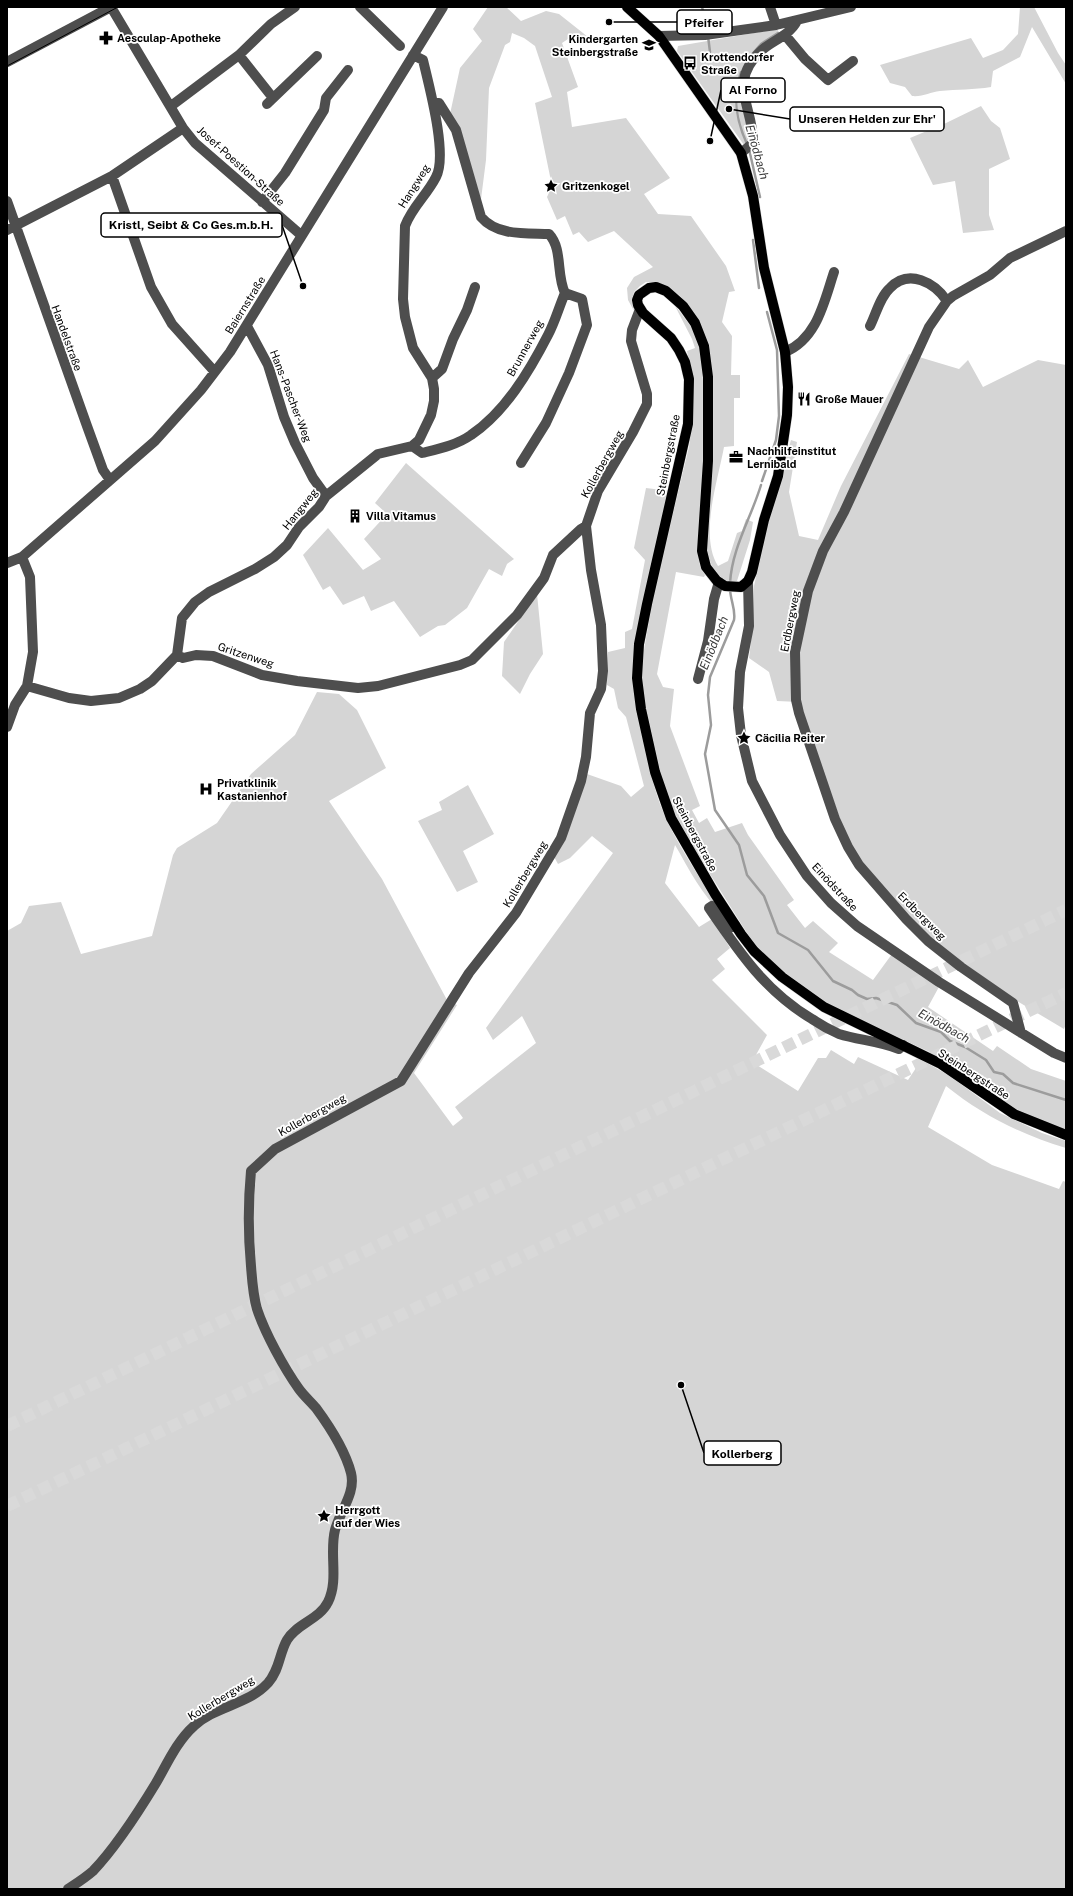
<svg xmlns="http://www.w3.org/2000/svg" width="1073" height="1896" font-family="'Public Sans',sans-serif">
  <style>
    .green { fill: #d5d5d5 }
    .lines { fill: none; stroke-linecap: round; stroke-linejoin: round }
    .stream { stroke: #9c9c9c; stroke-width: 2.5 }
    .highway-tunnel { stroke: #d9d9d9; stroke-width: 12; stroke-dasharray: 12 6; stroke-linecap: butt }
    .major-casing { stroke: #dbdbdb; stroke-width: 11 }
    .minor { stroke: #4e4e4e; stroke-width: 10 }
    .major { stroke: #000; stroke-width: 10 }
    .tram { stroke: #000; stroke-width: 1 }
    .labels { text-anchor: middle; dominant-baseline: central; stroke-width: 3.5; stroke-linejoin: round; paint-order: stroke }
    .poi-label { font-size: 11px; font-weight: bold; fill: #000; stroke: #fff; text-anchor: start }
    .street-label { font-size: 11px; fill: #000; stroke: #fff }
    .water-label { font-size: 12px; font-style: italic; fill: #3d3d3d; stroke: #fff }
    .leader { fill: none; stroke: #000; stroke-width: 1.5 }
    .callout-dot { fill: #000; stroke: #fff; stroke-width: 1.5 }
    .callout { fill: #fff; stroke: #000; stroke-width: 1.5 }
    .callout-label { font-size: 12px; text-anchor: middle; font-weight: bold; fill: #000 }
  </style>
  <rect width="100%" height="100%" fill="#fff"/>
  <path class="green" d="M488 7H506L521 21 546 11 559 14 588 37H571L562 43 578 87 567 92 572 127 626 118 670 178 644 194 658 214 691 216 726 266 735 291 729 292 722 322 732 336 731 375H740V398H734V446L724 447C718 480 699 536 718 566L728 561 737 533 742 531 746 519 753 522 750 540 737 581C715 586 709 560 706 544L713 407 696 317 681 297 666 286 655 282H646L640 286 634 292 632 301 634 311 628 300 627 288 634 277 653 267 614 231 588 242 579 232 573 235 565 216 557 220 547 197 552 186 535 103 552 97 535 46 524 38 512 33 510 42 505 45 489 88 486 160 480 207 450 114 460 68 482 41 473 29Z
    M1020 7H1034L1058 53 1066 65V84L1032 27 1020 57 993 71 991 87C974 90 957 89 940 91 930 92 923 97 912 96L905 87 890 83 880 65 971 38 983 58 1003 50 1018 34Z
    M777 29 780 34 747 65 749 140 744 145 677 51 678 46Z
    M981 106 991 121 1000 128 1010 159 989 169V215L994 230 963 233 955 181 933 185 910 138 946 123Z
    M674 304 692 328 698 343 702 360 705 424 698 552 700 566 705 575 704 577 676 572 657 674 663 687 674 689 670 726 700 806 692 810 699 823 707 818 715 832 742 823 748 835 794 900 787 905 805 928 813 921 838 943 829 952 873 980 892 954 940 985 928 1007 993 1051 997 1046 1031 1069 1066 1081V1131L1013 1108 957 1067 934 1054 849 1015 816 997 787 976 768 959 752 941 681 828 670 803 660 771 644 700 642 680 643 656 654 591 689 447C693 415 694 382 687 351L695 348 692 339Z
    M909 354 959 369 968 360 983 387 1038 360 1066 365V1024L1064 1029 1017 1001 930 939 868 871 848 842 799 702 777 701 769 672 749 658 753 624 754 586 768 520 791 440 797 442 789 492 799 536 818 540 841 486Z
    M406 463 514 559 507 564 502 576 489 569 467 608 445 625 438 626 420 637 394 601 371 611 364 596 343 605 330 586 323 590 303 555 328 528 363 570 381 559 364 539 387 514 375 503Z
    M646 488 670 491 633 664C632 689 637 712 643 736 648 758 652 782 660 804 675 843 701 879 723 914 702 896 689 869 675 845L665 883 699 927 712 919 730 948 717 959 725 969 712 980 767 1035 752 1062 798 1091 818 1058H826L831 1050 854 1064 858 1057 908 1080 916 1068 920 1059 950 1076 1000 1113 1042 1133 1066 1141V1148C1022 1135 982 1115 946 1086L928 1127 992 1165 1059 1189 1063 1181 1066 1182V1889H7V931L21 923 29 906 61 902 81 954 152 936 173 855 177 848 217 823 251 774 295 735 317 692 339 694 357 710 386 768 329 801 382 879 447 1000 457 1005 414 1073 453 1126 463 1118 455 1107 536 1043 522 1016 493 1040 486 1028 613 853 592 836 570 858 558 864 553 855 587 774 621 786 631 797 644 786 626 717 618 708 614 689 607 685 608 652 625 648V632L632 629 645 560 634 548Z
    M537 594 543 654 530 674 520 694 502 676 504 642Z
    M468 785 494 834 463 851 478 882 457 892 418 821 442 810 439 802Z"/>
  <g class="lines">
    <path class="stream" d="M702 7 708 31
      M708 36 710 52
      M747 60 761 44 778 33
      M741 72C732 97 736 120 747 144
      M749 149 760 197
      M753 240 759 288
      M762 481 776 440 779 416 777 350 767 312
      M730 583C732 548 751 518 761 485
      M730 588C730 600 736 609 734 620L710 677 708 695 711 725 705 754 715 810 739 845 747 875 764 896 778 933 808 950 833 981 852 990 858 995 867 999 876 998 897 1005 916 1023 941 1032 950 1041 965 1047 986 1060 994 1072 1003 1074 1013 1083 1066 1100"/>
    <path class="highway-tunnel" d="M7 1426 1066 910
      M7 1506 1066 993"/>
    <g class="major-casing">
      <path id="major" d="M627 7 659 36 741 153 753 196 764 268 785 352 788 387 787 415 778 476 764 520 752 572 748 581 741 587 725 586 717 581 706 567 702 551 708 461V377L704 346 695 323 683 306 666 291 656 287 649 288 639 295 637 300 638 305 643 313 671 338 679 350 685 362 689 379 688 424 647 604 639 644 637 678 641 709 655 772 671 818 715 894 741 934 754 951 782 977 824 1007 941 1064 1014 1114 1066 1135"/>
    </g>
    <path class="minor" d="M111 7 183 128 195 143 301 235
      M360 7 400 46
      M770 7 776 25
      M785 35 805 59 828 80 853 61
      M659 36 705 35 776 25 851 7
      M239 55 273 98
      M7 62 111 7
      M433 103H439L456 130 481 217C497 236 526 233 549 234 563 249 556 275 565 293
      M267 104 317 56
      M171 106 239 55 271 24 295 7
      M741 153 753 143C754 107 726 83 762 50 773 40 789 36 797 21
      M112 176 151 287 172 324 214 371
      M7 201 87 426 103 470 110 480
      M262 202 285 173 324 110 326 98 348 70
      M7 230 112 176 183 128
      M247 326 268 365 284 417 295 443 313 478 326 496
      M870 326C876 314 880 297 890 288 909 268 935 283 947 301
      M785 352C817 339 824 302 834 272
      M432 378 442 369 453 339 467 310 475 287
      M412 446 422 453C438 449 457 445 471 435 505 412 529 372 548 335 555 322 559 307 565 293
      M521 463 546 423 569 373 587 325 582 299 565 293
      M7 563 22 557 155 441 201 390 230 352 443 7
      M748 581 749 626 740 672 738 708 741 735 752 781 780 835 807 876 831 903 857 926 939 982 1054 1053 1066 1058
      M177 655 183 658 196 655 213 656 262 675 297 681 358 688 378 686 460 665 472 660 517 615 544 578 553 555 581 529 586 526
      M698 679 708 641 714 599 719 582
      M27 686 69 698 91 701 119 698 140 689 152 681 177 655 182 618 195 602 209 592 255 569 274 557 287 545 299 527 319 507 326 496 378 454 412 446 419 440 431 415 434 401V389L432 378 413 348 405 317 403 299 405 226C412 207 427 195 436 177 448 155 429 86 423 60L413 55
      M7 727 15 705 27 686 33 652 30 577 22 557
      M735 925 732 927 712 906 709 908C739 952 765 991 812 1019 821 1025 830 1030 839 1034 858 1040 878 1041 899 1049L903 1045
      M1021 1033 1013 1003 961 967 928 941 906 919 859 865 848 847 835 819 799 713 796 700 795 652 808 591 823 551 844 512 929 327 947 301 953 296 990 275 1010 258 1066 231
      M68 1889C77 1883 85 1878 93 1871 115 1848 139 1811 156 1783 167 1764 177 1741 194 1726 215 1706 248 1705 268 1683 280 1669 279 1654 287 1640 297 1623 319 1620 328 1602 339 1580 329 1553 335 1530 340 1511 356 1493 351 1473 345 1450 330 1427 316 1408 311 1402 304 1396 299 1389 284 1368 265 1333 257 1309 253 1295 252 1280 251 1266 248 1234 248 1203 251 1171L275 1149 401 1081 469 973 516 913 561 838 581 781 586 757 590 713 601 689 603 671 601 625 591 570 586 526 598 491 633 432 647 404V394L631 341 632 330 640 309"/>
    <use href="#major" class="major"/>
    <path class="tram" d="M7 66 118 7"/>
  </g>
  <defs>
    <g id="pharmacy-bare" transform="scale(1.08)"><path d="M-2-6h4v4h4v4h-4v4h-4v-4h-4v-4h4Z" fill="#000" stroke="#fff" stroke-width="2.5" paint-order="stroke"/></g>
    <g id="school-bare" transform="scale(1.08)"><path d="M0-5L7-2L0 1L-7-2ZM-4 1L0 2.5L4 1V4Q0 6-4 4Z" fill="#000" stroke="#fff" stroke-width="2.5" paint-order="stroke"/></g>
    <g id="bus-bare" transform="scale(1.08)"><path d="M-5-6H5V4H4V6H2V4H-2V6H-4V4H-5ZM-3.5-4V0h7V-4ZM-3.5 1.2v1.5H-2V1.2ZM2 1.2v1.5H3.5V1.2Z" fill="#000" stroke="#fff" stroke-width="2.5" paint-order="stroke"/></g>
    <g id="sight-bare" transform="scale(1.08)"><path d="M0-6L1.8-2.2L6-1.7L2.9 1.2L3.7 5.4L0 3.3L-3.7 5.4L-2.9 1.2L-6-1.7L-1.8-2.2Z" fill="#000" stroke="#fff" stroke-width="2.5" paint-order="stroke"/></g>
    <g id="restaurant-bare" transform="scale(1.08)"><path d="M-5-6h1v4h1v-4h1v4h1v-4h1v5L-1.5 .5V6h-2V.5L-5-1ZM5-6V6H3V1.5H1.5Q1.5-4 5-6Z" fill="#000" stroke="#fff" stroke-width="2.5" paint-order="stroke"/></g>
    <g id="office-bare" transform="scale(1.08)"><path d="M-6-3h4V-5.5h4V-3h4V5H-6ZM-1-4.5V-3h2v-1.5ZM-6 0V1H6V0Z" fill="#000" stroke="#fff" stroke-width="2.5" paint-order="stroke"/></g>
    <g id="building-bare" transform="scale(1.08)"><path d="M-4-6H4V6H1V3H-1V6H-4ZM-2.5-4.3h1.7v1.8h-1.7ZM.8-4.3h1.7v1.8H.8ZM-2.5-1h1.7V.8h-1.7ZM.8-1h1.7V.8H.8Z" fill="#000" stroke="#fff" stroke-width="2.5" paint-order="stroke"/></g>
    <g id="hospital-bare" transform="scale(1.08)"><path d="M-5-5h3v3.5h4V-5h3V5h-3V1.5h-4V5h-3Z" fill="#000" stroke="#fff" stroke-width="2.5" paint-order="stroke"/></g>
  </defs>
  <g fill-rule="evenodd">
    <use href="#pharmacy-bare" x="106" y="38"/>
    <use href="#school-bare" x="649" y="45"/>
    <use href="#bus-bare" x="690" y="63"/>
    <use href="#sight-bare" x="551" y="186"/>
    <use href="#restaurant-bare" x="804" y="399"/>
    <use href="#office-bare" x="736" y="457"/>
    <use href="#building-bare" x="355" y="516"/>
    <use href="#sight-bare" x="744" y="738"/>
    <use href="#hospital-bare" x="206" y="789"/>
    <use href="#sight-bare" x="324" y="1516"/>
  </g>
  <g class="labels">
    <g class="poi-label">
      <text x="117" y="38">Aesculap-Apotheke</text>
      <text x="638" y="39" text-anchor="end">Kindergarten<tspan x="638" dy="13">Steinbergstraße</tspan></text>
      <text x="701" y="57">Krottendorfer<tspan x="701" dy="13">Straße</tspan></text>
      <text x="562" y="186">Gritzenkogel</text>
      <text x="815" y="399">Große Mauer</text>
      <text x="747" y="451">Nachhilfeinstitut<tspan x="747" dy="13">Lernibald</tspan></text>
      <text x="366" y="516">Villa Vitamus</text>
      <text x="755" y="738">Cäcilia Reiter</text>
      <text x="217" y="783">Privatklinik<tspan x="217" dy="13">Kastanienhof</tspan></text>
      <text x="335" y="1510">Herrgott<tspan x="335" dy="13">auf der Wies</tspan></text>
    </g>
    <g class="street-label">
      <text transform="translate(241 166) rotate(42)">Josef-Poestion-Straße</text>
      <text transform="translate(414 186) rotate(-58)">Hangweg</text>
      <text transform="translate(245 305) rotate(-58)">Baiernstraße</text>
      <text transform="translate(67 338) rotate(70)">Handelstraße</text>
      <text transform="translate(525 348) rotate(-61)">Brunnerweg</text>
      <text transform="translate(291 396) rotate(69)">Hans-Pascher-Weg</text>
      <text transform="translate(668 455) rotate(-79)">Steinbergstraße</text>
      <text transform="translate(602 464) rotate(-61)">Kollerbergweg</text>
      <text transform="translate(300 509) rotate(-51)">Hangweg</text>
      <text transform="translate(790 621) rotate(-79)">Erdbergweg</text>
      <text transform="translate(246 655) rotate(18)">Gritzenweg</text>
      <text transform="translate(695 834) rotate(62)">Steinbergstraße</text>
      <text transform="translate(525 874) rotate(-59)">Kollerbergweg</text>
      <text transform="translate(835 887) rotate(47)">Einödstraße</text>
      <text transform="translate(922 916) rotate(45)">Erdbergweg</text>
      <text transform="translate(974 1074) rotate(33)">Steinbergstraße</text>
      <text transform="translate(312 1115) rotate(-29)">Kollerbergweg</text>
      <text transform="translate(221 1698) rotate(-31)">Kollerbergweg</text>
    </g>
    <g class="water-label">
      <text transform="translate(757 152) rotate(74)">Einödbach</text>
      <text transform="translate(714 643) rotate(-68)">Einödbach</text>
      <text transform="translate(944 1026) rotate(29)">Einödbach</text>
    </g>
  </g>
  <path class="leader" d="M609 22L677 22M710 141L721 90M729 109L790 119M303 286L282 225M681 1385L704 1453"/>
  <g class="callout-dot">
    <circle cx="609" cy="22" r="4"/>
    <circle cx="710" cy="141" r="4"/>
    <circle cx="729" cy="109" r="4"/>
    <circle cx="303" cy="286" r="4"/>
    <circle cx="681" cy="1385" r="4"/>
  </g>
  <g class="callout">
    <rect x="677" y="10" width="55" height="24" rx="4"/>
    <rect x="721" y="78" width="64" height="24" rx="4"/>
    <rect x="790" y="107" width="154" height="24" rx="4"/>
    <rect x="101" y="213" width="181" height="24" rx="4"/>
    <rect x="704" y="1441" width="77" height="24" rx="4"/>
  </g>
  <g class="callout-label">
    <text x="704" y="27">Pfeifer</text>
    <text x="753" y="94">Al Forno</text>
    <text x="867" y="123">Unseren Helden zur Ehr'</text>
    <text x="191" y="229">Kristl, Seibt &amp; Co Ges.m.b.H.</text>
    <text x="742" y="1458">Kollerberg</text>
  </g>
  <rect width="1073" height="1896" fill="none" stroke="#000000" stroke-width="16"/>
</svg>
